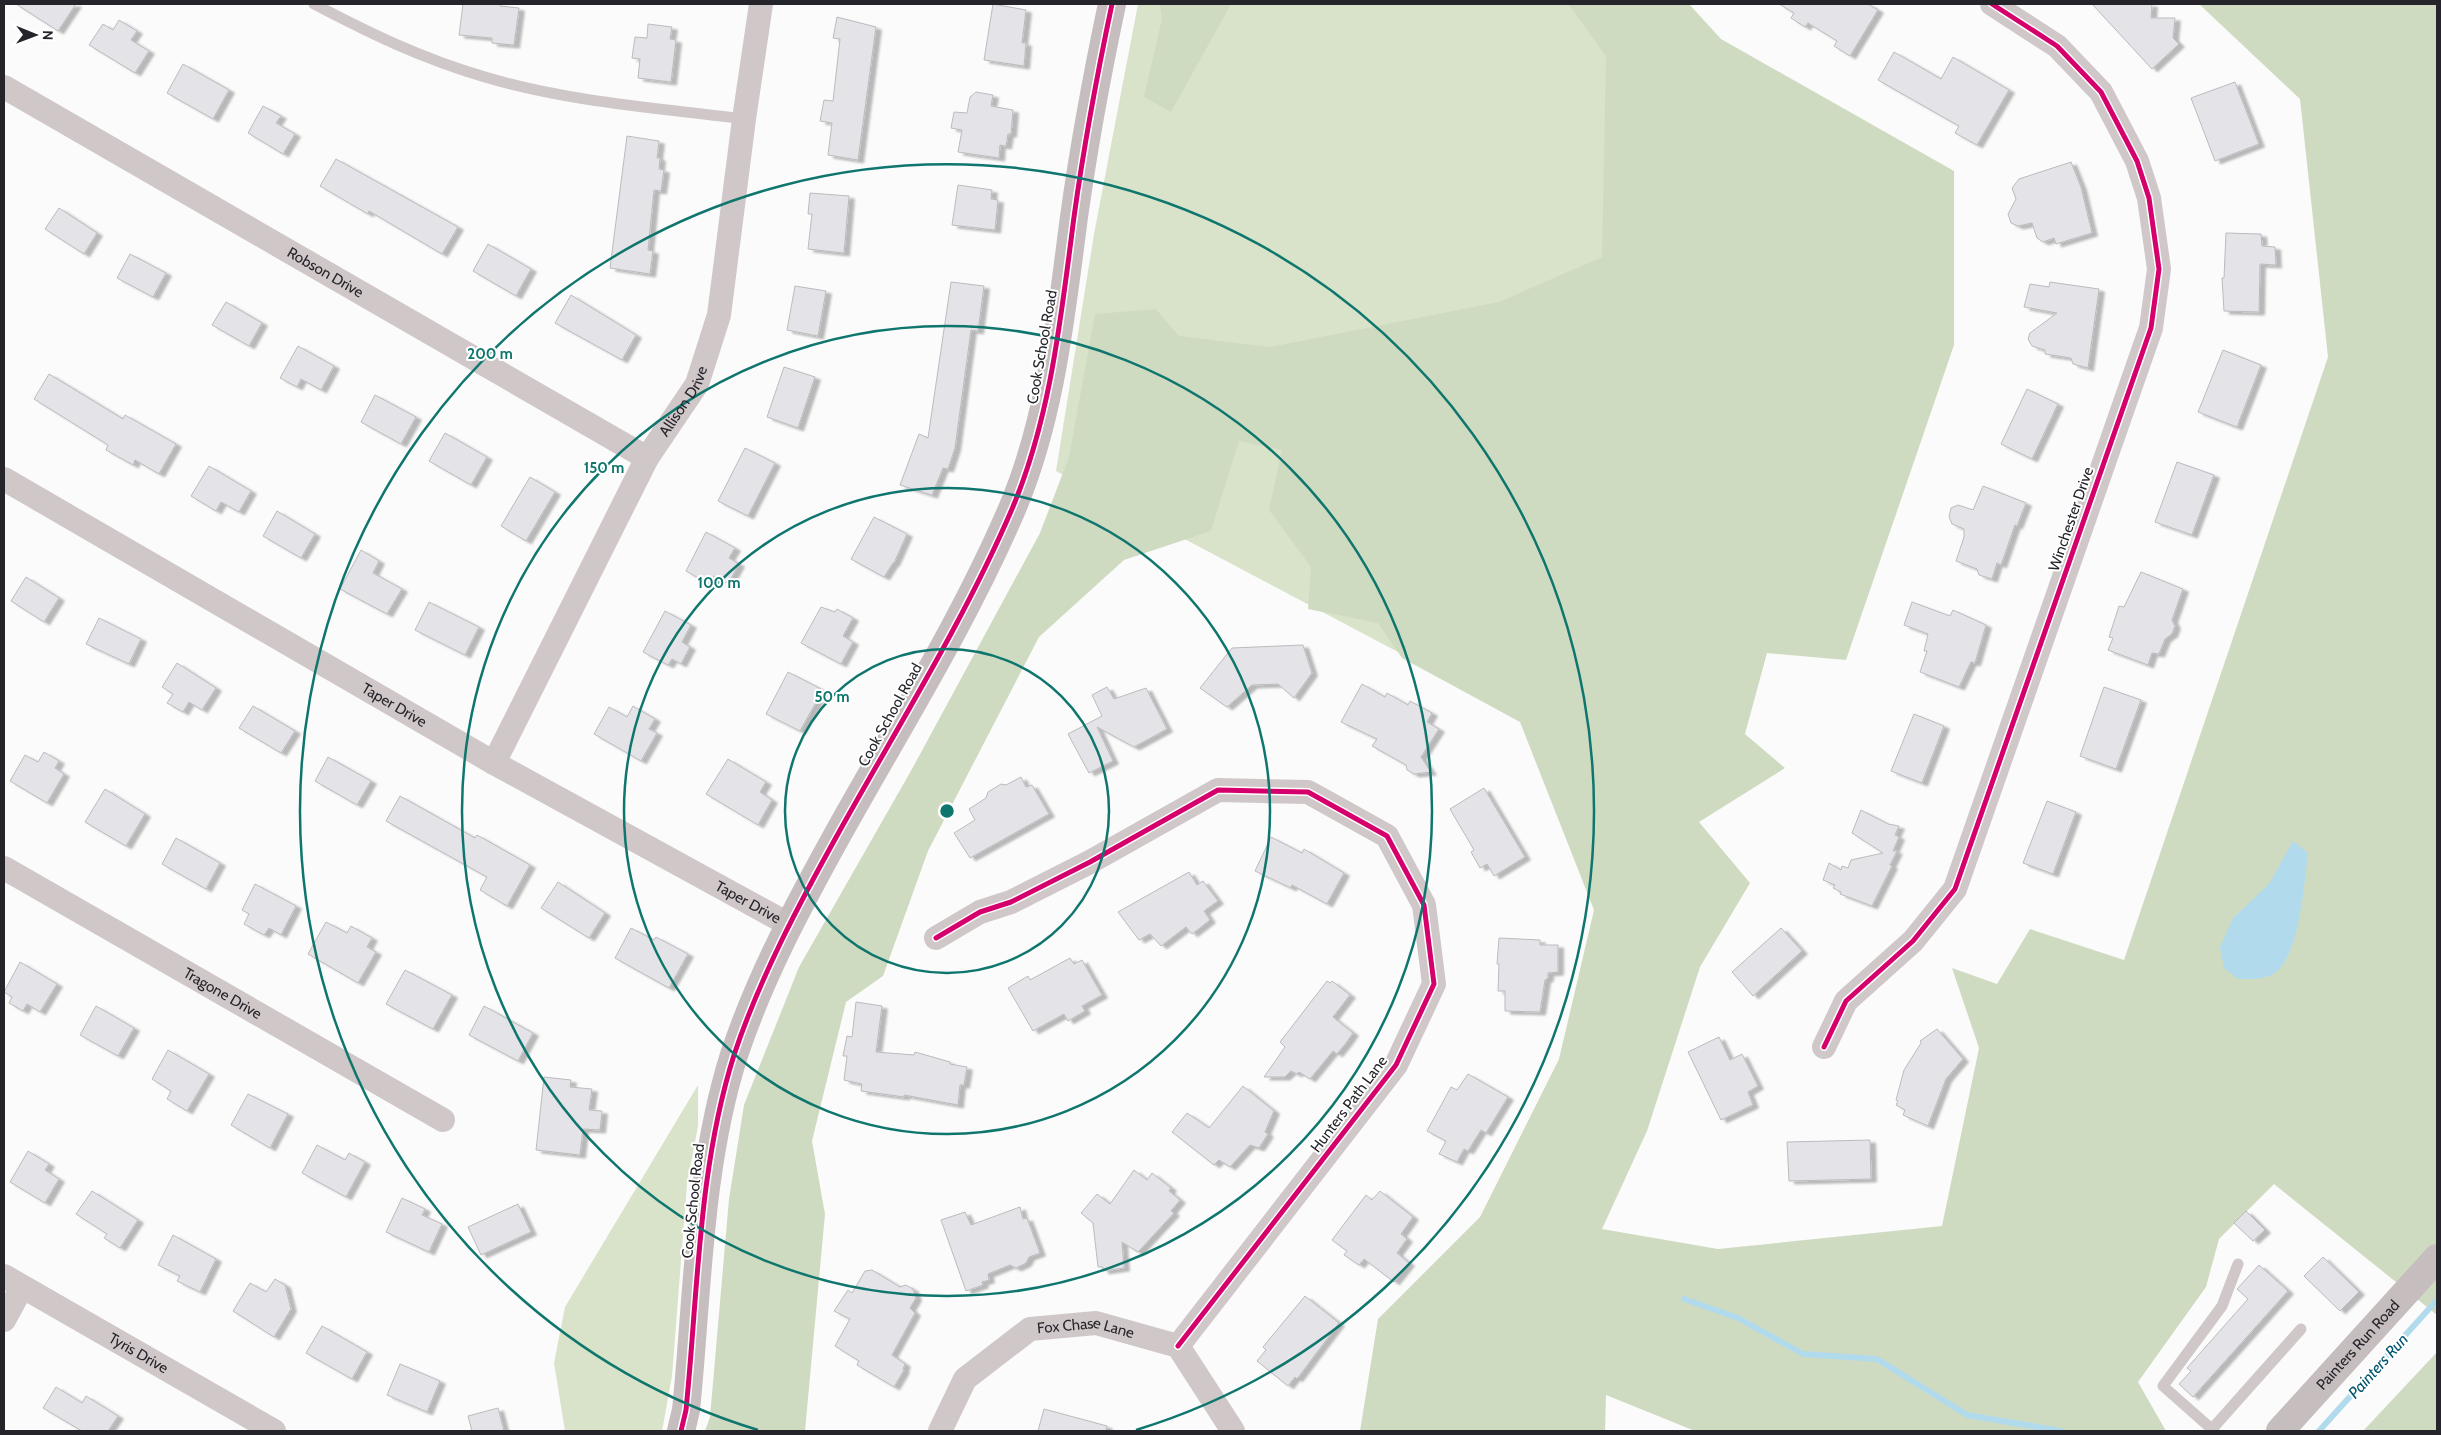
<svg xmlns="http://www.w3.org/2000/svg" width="2441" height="1435" font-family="Cabin,sans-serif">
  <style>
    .green { fill: #d8e3ca }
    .forest { fill: #cfdbc1 }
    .water { fill: #b1dbed }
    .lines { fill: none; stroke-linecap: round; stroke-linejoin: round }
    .stream { stroke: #b1dbed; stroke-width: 6 }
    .building { fill: #e4e3e7; stroke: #bbbbbe; filter: url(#shadow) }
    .lane { stroke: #d0c7c8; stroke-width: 11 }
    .street { stroke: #d0c7c8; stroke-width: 24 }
    .secondary { stroke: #c6bdbe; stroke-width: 28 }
    .cycleway-casing { stroke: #fff; stroke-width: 8 }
    .cycleway { stroke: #d6006c; stroke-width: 5 }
    .ring { fill: none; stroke: #0f766e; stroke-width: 2.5 }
    .labels { text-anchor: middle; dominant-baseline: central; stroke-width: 4; stroke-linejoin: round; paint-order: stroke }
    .street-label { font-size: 15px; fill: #25242a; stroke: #fff }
    .water-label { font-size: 16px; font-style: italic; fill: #00546e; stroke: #fff }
    .centre { fill: #0f766e; stroke: #fff; stroke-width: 2.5 }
    .ring-label { font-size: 15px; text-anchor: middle; font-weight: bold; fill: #0f766e; stroke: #fff; stroke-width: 4; stroke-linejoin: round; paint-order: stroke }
  </style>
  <defs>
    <filter id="shadow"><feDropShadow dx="5.5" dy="3" stdDeviation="1" flood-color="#0004"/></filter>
  </defs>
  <rect width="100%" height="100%" fill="#fbfbfc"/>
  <path class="green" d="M1138 4H1626L1670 796 1056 471 1094 234Z
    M698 1085V1126L687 1184 672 1376 662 1431H565L554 1363 565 1307Z"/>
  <path class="forest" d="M1160 4H1231L1171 112 1144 97 1162 19Z
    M1568 4H1689L1721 39 1954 171V345L1846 660 1767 653 1745 734 1785 768 1699 822 1750 883 1700 967 1647 1131 1602 1229 1718 1249 1942 1226 1979 1048 1952 968 1997 984 2030 929 2124 960 2328 357 2300 99 2199 4H2437V1315L2274 1184 2219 1239 2206 1287 2138 1382 2166 1431H1695L1606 1395 1605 1431H1360L1378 1319 1480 1217 1559 1059 1594 910 1520 722 1402 658 1378 623 1308 609 1311 567 1269 510 1282 450 1239 441 1211 531 1124 560 1039 637 928 851 883 976 846 1002 812 1141 825 1214 805 1431H705L710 1417 729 1199 744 1105 799 967 912 769 1040 533 1069 457 1095 314 1156 309 1179 336 1270 347 1499 302 1602 257 1606 56Z
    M2437 1352V1431H2363Z"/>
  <path class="water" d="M2293 841 2308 853C2304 882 2300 965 2269 976 2260 980 2247 979 2238 979L2224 968 2220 947 2233 918 2269 884Z"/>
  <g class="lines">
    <path class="stream" d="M1684 1299 1738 1318 1803 1354 1877 1359 1967 1415 2061 1431
      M2319 1431 2437 1300"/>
  </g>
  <path class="building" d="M16 4H76L58 31Z
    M463 4H500V6L519 8 514 45 492 43V38L459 35Z
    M993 4 1026 10 1022 43H1026L1024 66 984 60Z
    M1779 4H1868L1878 10 1850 56 1834 46 1837 41 1808 23 1805 27 1791 18 1794 13Z
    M2092 4H2152L2151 18H2175L2173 38 2179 44 2152 69Z
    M837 17 876 27 858 160 828 155 832 123 820 121 824 100 833 101 840 39 833 38Z
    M119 20 137 31 131 40 149 51 135 73 89 45 103 24 113 30Z
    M648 24 672 27 670 39 676 40 671 82 638 78 640 59 632 58 635 37 647 38Z
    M1894 52 1941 79 1953 57 2009 90 1977 145 1955 133 1959 126 1878 80Z
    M183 64 229 90 213 119 167 93Z
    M2235 82 2259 144 2215 161 2191 98Z
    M976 92 993 95 991 106 1013 110 1011 134H1008L1006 146 1000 145 999 158 958 152 962 130 951 128 954 112 967 113 970 97Z
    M263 106 281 116 276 123 295 134 283 154 248 133Z
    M627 136 659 141 657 158H660L659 169 664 170 661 191 654 190 648 250 653 251 650 274 610 268Z
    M336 159 458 227 442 254 369 211 368 214 320 186Z
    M2071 162 2081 187 2092 233 2056 244 2054 238 2043 242 2037 238 2032 223 2018 226 2011 223 2008 214 2016 199 2012 188 2019 179Z
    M958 185 992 190 991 199 998 200 995 230 952 225Z
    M810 193 849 196 844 253 808 249 812 214H808Z
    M59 208 97 233 84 254 45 229Z
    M2226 233 2261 234 2262 246 2275 247 2276 265 2260 264 2259 312 2224 311 2222 278H2224Z
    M488 244 531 269 516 296 473 271Z
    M130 254 166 273 153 297 117 278Z
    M951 282 984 286 978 331 971 330 955 448 948 469 943 468 932 495 900 485 919 434 928 438Z
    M2050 282 2099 289 2088 368 2073 364 2071 358 2045 354V350L2032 346 2028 339 2030 333 2057 313 2024 307 2030 284 2049 287Z
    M795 286 826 291 818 336 787 330Z
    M571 295 636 335 622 360 555 323Z
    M226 302 262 323 249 346 212 325Z
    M298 346 334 366 321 390 301 379 297 387 280 378Z
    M2223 350 2261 365 2237 427 2198 412Z
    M784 367 815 377 798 428 767 417Z
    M49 374 123 419 125 415 176 444 159 474 135 460 133 465 106 450 108 445 34 399Z
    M2027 389 2058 404 2032 459 2001 444Z
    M375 395 416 417 401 444 361 422Z
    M445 433 487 457 471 485 429 461Z
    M745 448 775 463 748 516 718 501Z
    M2177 462 2214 475 2192 535 2155 522Z
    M209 466 251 491 239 512 221 502 216 511 191 496Z
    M530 477 555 492 526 541 501 526Z
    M1983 486 2026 503 2017 526 2015 525 2001 565 1997 563 1992 579 1979 575 1977 569 1956 561 1964 537V529L1952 524 1949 517 1951 508 1958 505 1973 510Z
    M277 511 315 534 301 558 263 536Z
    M874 517 907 534 894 563H893L884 577 851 559Z
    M706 532 735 548 729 558 739 564 728 584 714 576 709 584 686 571Z
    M361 550 379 561 373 573 402 589 387 614 340 589Z
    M2141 572 2183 589 2172 620 2175 626 2172 634 2165 639 2159 654 2152 653 2148 665 2108 650 2113 638 2109 637 2119 606 2124 607Z
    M26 577 59 598 44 622 11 601Z
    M429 602 479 627 465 655 415 630Z
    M1912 602 1950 616 1953 610 1986 625 1975 663 1971 662 1959 687 1920 672 1927 651H1924L1928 634 1904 625Z
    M821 607 835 612 837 609 853 618 843 636 853 642 841 664 801 643Z
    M665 611 691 625 682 642 690 647 681 664 672 659 668 665 643 652Z
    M99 618 141 639 129 664 86 644Z
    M1303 645 1312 673 1294 698 1278 684 1252 685 1227 707 1200 688 1232 648Z
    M177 663 216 688 202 710 189 702 183 712 167 703 173 694 162 687Z
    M788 672 823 690 800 731 766 714Z
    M1362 684 1385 697 1387 693 1408 705 1410 701 1432 713 1427 722 1439 729 1421 757 1431 772 1414 774 1407 770 1406 765 1372 746 1377 739 1341 722Z
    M1107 687 1114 699 1146 688 1167 729 1134 747 1097 727 1113 761 1089 773 1068 734 1102 716 1092 695Z
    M2104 687 2141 700 2116 769 2080 756Z
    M253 706 295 731 281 753 239 728Z
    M633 706 655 719 649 729 657 733 641 761 594 734 609 707 627 717Z
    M1914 714 1944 726 1922 783 1891 771Z
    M44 752 59 761 55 768 64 774 47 803 10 781 25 755 38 762Z
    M328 757 371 781 357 805 315 781Z
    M728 759 766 782 760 792 772 800 758 825 706 794Z
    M1021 777 1026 787 1032 785 1049 814 970 858 954 833 975 820 969 809 986 798 988 792 1001 784 1006 785Z
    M1484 788 1525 857 1494 876 1487 864 1480 868 1471 852 1474 850 1450 809Z
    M105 789 145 814 126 846 85 822Z
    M400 796 475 838 477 835 530 865 507 906 480 890 487 877 386 821Z
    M2047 801 2076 812 2053 874 2023 863Z
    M1861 810 1888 824 1899 826 1895 835 1899 837 1893 851H1897L1890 865 1892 866 1872 906 1840 894 1841 892 1833 888 1835 885 1823 880 1829 863 1841 870 1842 866 1848 868 1851 860 1883 853 1852 833Z
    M1271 837 1302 853 1304 849 1344 873 1327 904 1292 885 1291 888 1255 871Z
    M176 838 220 863 206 889 162 864Z
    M1189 872 1197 885 1203 881 1218 901 1204 911 1210 920 1192 934 1186 927 1161 946 1150 934 1139 940 1118 912Z
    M558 882 605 913 589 938 541 908Z
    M255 884 296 906 281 935 269 928 264 935 244 924 249 914 242 910Z
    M326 922 347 933 351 926 372 938 367 947 376 952 358 983 308 954Z
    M631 928 654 940 656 937 688 954 669 988 615 958Z
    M1781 928 1802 951 1753 996 1732 972Z
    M1499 938 1540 940V945H1558V972L1548 973V978L1545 980 1540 1012 1505 1011V991H1498L1499 964H1497Z
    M1070 958 1074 964 1082 960 1102 995 1082 1006 1085 1011 1068 1021 1064 1014 1033 1031 1008 988 1028 976 1030 980Z
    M20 962 57 984 40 1012 27 1004 23 1011 9 1003 12 997 4 992Z
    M405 970 452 995 433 1029 386 1004Z
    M1327 981 1330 983 1332 981 1350 995 1333 1017 1353 1033 1346 1043 1337 1054 1333 1051 1310 1079 1299 1072 1297 1074 1291 1071 1285 1077H1264L1285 1047 1280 1042Z
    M856 1002 882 1006 876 1052 914 1055 915 1052 950 1062V1064L967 1067 964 1085H960L958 1105 904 1095V1097L861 1091 862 1084 844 1080 847 1056H843L847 1036 852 1037Z
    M96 1006 134 1028 118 1056 80 1035Z
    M484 1006 533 1033 518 1061 469 1035Z
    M1937 1029 1963 1059 1946 1079 1928 1126 1903 1115 1905 1110 1896 1105 1898 1101 1896 1100 1904 1070 1921 1043 1920 1041Z
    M1719 1037 1730 1060 1742 1054 1758 1086 1748 1092 1753 1105 1721 1120 1688 1052Z
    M168 1050 209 1074 187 1111 167 1099 171 1091 152 1079Z
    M1468 1074 1508 1097 1486 1133 1481 1130 1468 1151 1464 1149 1457 1162 1439 1154 1446 1141 1427 1131 1451 1087 1457 1090Z
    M544 1077 571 1080 570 1087 592 1089 589 1110 602 1111 600 1130 583 1129 580 1155 536 1150Z
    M1243 1086 1274 1111 1265 1132 1268 1134 1259 1148 1250 1145 1230 1167 1219 1160 1214 1165 1172 1132 1187 1113 1209 1128Z
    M248 1094 288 1114 270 1148 231 1125Z
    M1870 1140 1871 1179 1789 1181 1787 1142Z
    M317 1145 345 1160 349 1153 365 1162 346 1197 302 1173Z
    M28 1151 49 1164 45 1170 59 1179 45 1203 10 1182Z
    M1134 1170 1147 1180 1152 1173 1171 1188 1169 1191 1180 1200 1171 1211 1174 1213 1138 1252 1122 1242 1124 1268 1103 1271V1267H1098L1093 1223 1081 1213 1097 1194 1110 1204Z
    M92 1191 138 1220 120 1248 104 1238 107 1234 76 1214Z
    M1380 1191 1413 1217 1401 1234 1407 1239 1397 1253 1409 1263 1394 1282 1364 1259 1359 1265 1344 1255 1347 1251 1332 1240 1366 1195 1372 1200Z
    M402 1198 425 1209 422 1215 442 1224 429 1252 386 1232Z
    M518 1204 531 1232 481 1255 468 1227Z
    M1020 1207 1023 1219 1027 1218 1040 1253 1029 1257 1026 1263 1016 1268 1010 1265 988 1274 989 1280 982 1282 983 1285 966 1291 941 1220 965 1212 971 1225Z
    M2246 1211 2265 1230 2253 1241 2234 1223Z
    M173 1235 216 1259 200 1292 177 1281 180 1276 158 1265Z
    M2323 1257 2359 1292 2340 1311 2304 1276Z
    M2259 1265 2288 1291 2193 1397 2179 1384 2191 1371 2187 1368 2248 1299 2237 1289Z
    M872 1270 900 1287 906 1285 913 1289 916 1298 910 1308 915 1313 892 1355 905 1364 903 1369 904 1370 894 1387 857 1365 859 1361 835 1346 850 1319 834 1311 848 1290 852 1293 865 1271Z
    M275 1279 285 1285 291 1309 274 1337 233 1311 250 1283 266 1292Z
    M1305 1296 1339 1323 1297 1379 1295 1377 1288 1386 1257 1361 1266 1350 1263 1347Z
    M322 1326 367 1352 352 1379 306 1353Z
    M400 1364 440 1381 427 1412 387 1395Z
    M56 1387 82 1403 86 1396 118 1416 108 1431H82L43 1408Z
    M498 1408 504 1431H472L468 1416Z
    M1044 1409 1107 1426 1106 1431H1038Z"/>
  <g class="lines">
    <path class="lane" d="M314 4C371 34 423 59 485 77 569 102 658 108 744 119
      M2212 1429 2301 1329
      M2214 1431 2163 1386 2222 1306 2238 1264"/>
    <g class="street">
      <path id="s1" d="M4 87 647 458"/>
      <path id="s2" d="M4 479 494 763 788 924"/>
      <path id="s3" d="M494 763 647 458 697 384 719 315 744 119 761 4"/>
      <path id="s4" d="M4 868 443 1120"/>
      <path d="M936 938 980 912 1011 902 1090 862 1218 790 1308 792 1387 836 1424 905 1434 984 1396 1065 1178 1346"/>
      <path d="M1824 1047 1846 1001 1913 941 1955 889 2151 328 2159 269 2149 198 2137 161 2101 92 2057 46 1992 4"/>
      <path id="s5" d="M4 1276 274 1431"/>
      <path d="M4 1320 22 1287"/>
      <path id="s6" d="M940 1431 965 1379 1030 1329 1096 1323 1178 1346 1233 1431"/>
    </g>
    <g class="secondary">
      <path d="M681 1431 686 1410C698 1292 698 1169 734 1055 760 977 799 904 839 832 898 726 964 621 1012 509 1051 417 1061 316 1074 217 1084 145 1097 75 1112 4"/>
      <path id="s7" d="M2280 1431 2437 1258"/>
    </g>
    <g class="cycleway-casing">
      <path id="cycleway" d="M936 938 980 912 1011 902 1090 862 1218 790 1308 792 1387 836 1424 905 1434 984 1396 1065 1178 1346
        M1824 1047 1846 1001 1913 941 1955 889 2151 328 2159 269 2149 198 2137 161 2101 92 2057 46 1992 4
        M681 1431 686 1410C698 1292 698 1169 734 1055 760 977 799 904 839 832 898 726 964 621 1012 509 1051 417 1061 316 1074 217 1084 145 1097 75 1112 4"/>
    </g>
    <use href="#cycleway" class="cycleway"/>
  </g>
  <g class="ring">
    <circle cx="947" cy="811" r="162"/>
    <circle cx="947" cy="811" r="323"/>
    <circle cx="947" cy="811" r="485"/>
    <path d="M758 1430A647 647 0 1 1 1136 1430"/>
  </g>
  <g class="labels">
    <g class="street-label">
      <text stroke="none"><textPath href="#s1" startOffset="371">Robson Drive</textPath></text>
      <text transform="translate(1042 347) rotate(-80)">Cook School Road</text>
      <text stroke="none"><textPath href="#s3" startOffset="409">Allison Drive</textPath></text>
      <text transform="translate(2071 519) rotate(-71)">Winchester Drive</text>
      <text stroke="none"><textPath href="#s2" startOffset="451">Taper Drive</textPath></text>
      <text transform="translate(890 715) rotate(-61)">Cook School Road</text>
      <text stroke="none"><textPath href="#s2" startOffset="856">Taper Drive</textPath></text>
      <text stroke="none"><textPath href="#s4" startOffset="252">Tragone Drive</textPath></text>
      <text transform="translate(1349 1104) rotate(-53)">Hunters Path Lane</text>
      <text transform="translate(693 1201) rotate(-84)">Cook School Road</text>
      <text stroke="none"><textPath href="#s6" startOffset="196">Fox Chase Lane</textPath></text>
      <text stroke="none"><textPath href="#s7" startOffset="116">Painters Run Road</textPath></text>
      <text stroke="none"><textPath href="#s5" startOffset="155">Tyris Drive</textPath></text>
    </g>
    <g class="water-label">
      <text transform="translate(2378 1366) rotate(-48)">Painters Run</text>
    </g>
  </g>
  <circle cx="947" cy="811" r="8" class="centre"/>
  <g class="ring-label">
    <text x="490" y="359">200 m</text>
    <text x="604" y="473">150 m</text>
    <text x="719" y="588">100 m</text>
    <text x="832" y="702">50 m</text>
  </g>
  <rect width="2441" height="1435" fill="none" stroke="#25242a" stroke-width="10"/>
  <g transform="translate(35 35) rotate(91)" stroke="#ffffff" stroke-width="4" paint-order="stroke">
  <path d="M0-4L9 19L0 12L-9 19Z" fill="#25242a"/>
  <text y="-8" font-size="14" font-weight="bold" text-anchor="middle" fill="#25242a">N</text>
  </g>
</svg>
